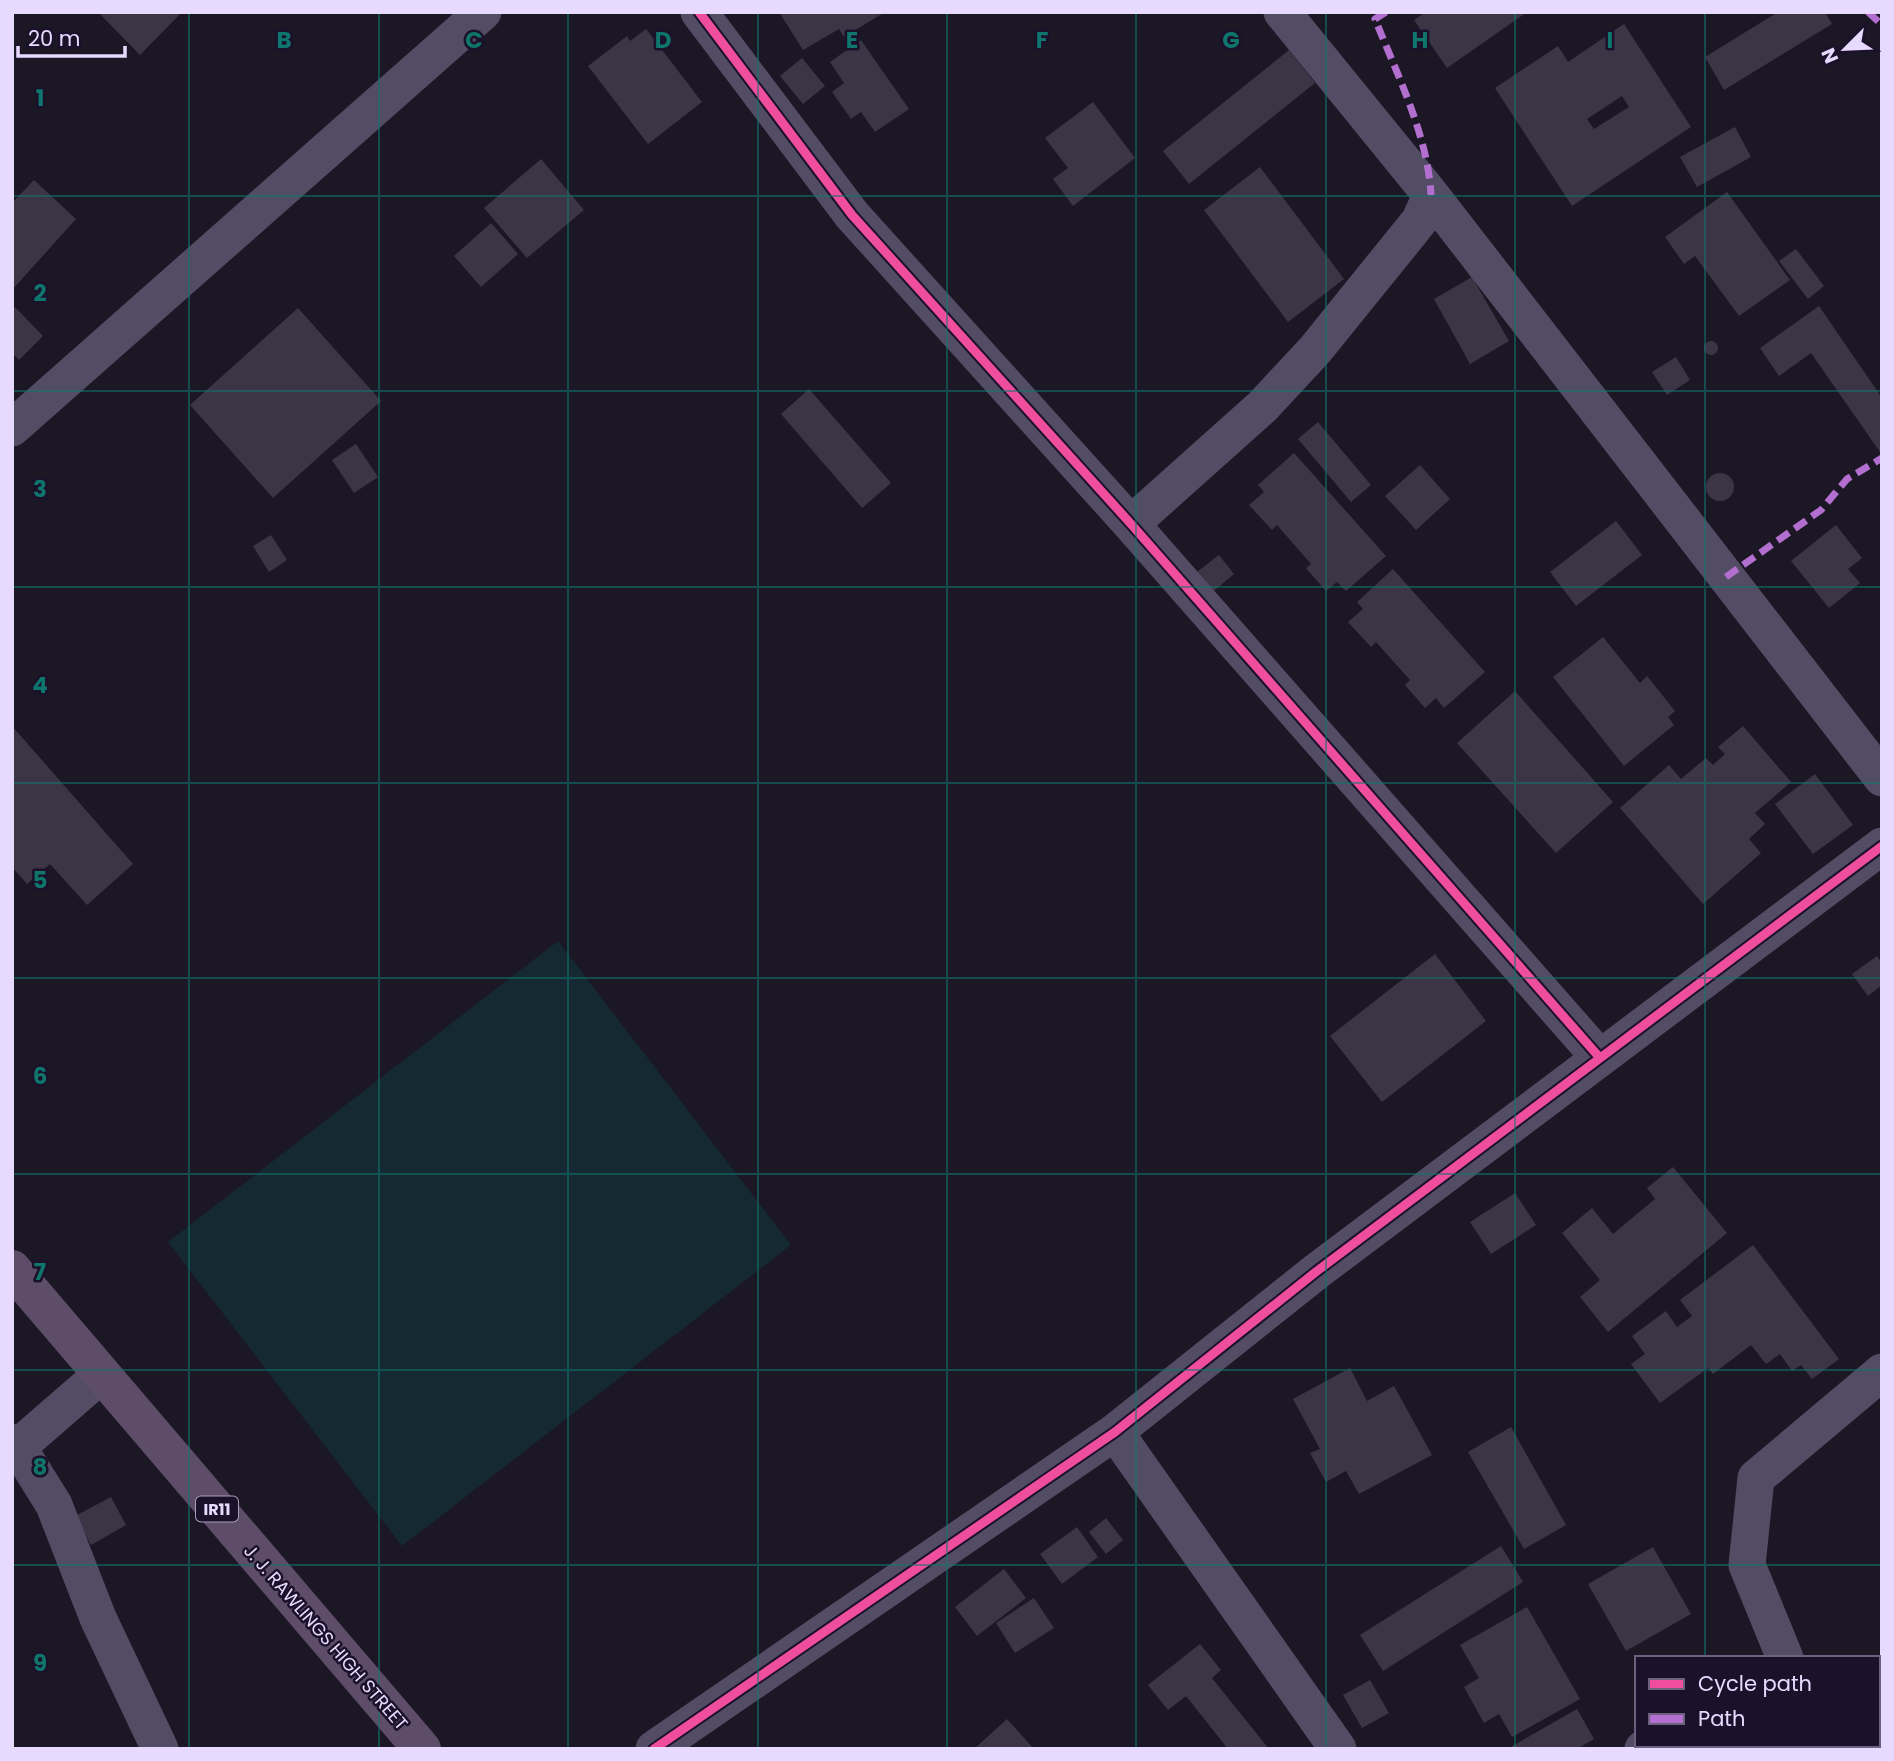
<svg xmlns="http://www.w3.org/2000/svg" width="1894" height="1761" font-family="Poppins,sans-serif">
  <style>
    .green { fill: #152932 }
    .building { fill: #3c3546; fill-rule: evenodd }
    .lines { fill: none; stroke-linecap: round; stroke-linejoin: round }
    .minor { stroke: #534c65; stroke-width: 37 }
    .major { stroke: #5d4d69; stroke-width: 38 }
    .quiet { stroke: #b36fd0; stroke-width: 7; stroke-dasharray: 14 7; stroke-linecap: butt }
    .cycleway-casing { stroke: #1b112a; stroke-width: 13 }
    .cycleway { stroke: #ef4d9e; stroke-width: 9 }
    .grid { fill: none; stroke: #0f766e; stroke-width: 2; stroke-opacity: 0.55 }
    .labels { text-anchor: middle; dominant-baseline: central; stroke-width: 5; stroke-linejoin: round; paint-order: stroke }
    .shield { fill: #1b112a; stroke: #aa9ebf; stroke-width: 2 }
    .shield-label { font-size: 16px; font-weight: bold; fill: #e8daff }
    .street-label { font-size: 18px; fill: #e8daff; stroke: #1b112a }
    .grid-label { font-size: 23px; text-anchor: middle; font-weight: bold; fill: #0f766e; stroke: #1b112a; stroke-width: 5; stroke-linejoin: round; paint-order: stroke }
  </style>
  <rect width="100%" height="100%" fill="#1c1724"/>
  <path class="green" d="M558 941 791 1245 402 1546 168 1242Z"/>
  <path class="building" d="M98 12H182L140 55Z
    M779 12H885L844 37 839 29 803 50Z
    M1426 12H1527L1447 68 1414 20Z
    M1778 12H1825L1832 24 1724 90 1705 57Z
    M1624 24 1691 127 1572 206 1495 88 1558 46 1568 62ZM1622 96 1629 107 1594 129 1587 119Z
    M646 29 702 102 648 144 588 66 627 36 630 41Z
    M861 40 909 109 875 132 861 112 851 119 832 92 844 83 830 62Z
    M1289 50 1315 83 1189 184 1163 151Z
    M802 58 825 86 803 104 780 76Z
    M1093 102 1135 158 1073 206 1053 179 1068 168 1045 138Z
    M1735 127 1751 157 1697 187 1680 157Z
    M541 159 584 210 527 258 484 208Z
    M1260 167 1344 279 1288 322 1204 210Z
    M34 180 76 219 12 290V203Z
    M1727 192 1790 280 1739 316 1695 256 1684 264 1665 237Z
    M491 223 518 254 481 287 454 256Z
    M1796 249 1824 286 1808 299 1779 261Z
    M1472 277 1509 341 1470 364 1434 299Z
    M1819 306 1882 398V450L1880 452 1811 353 1779 376 1760 348Z
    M15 307 43 336 19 360 12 353V310Z
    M298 308 381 401 273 498 190 405Z
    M1704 348a7 7 0 1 1 14 0a7 7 0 1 1-14 0Z
    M1676 357 1690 380 1667 395 1652 372Z
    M809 389 891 483 862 508 781 414Z
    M1318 422 1371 485 1351 502 1298 439Z
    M356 444 378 477 354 493 332 460Z
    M1294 453 1386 556 1346 591 1337 582 1326 591 1306 568 1311 564 1277 525 1272 530 1249 505 1264 492 1258 485Z
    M1420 465 1450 499 1416 530 1385 496Z
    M1706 487a14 14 0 1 1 28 0a14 14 0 1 1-28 0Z
    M1616 521 1642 555 1576 606 1550 572Z
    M1836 525 1862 558 1848 569 1860 583 1829 608 1791 561Z
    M271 535 287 560 269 572 253 546Z
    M1219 555 1234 574 1209 595 1193 575Z
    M1393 569 1485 672 1444 708 1436 698 1425 708 1405 685 1410 680 1376 642 1371 647 1348 622 1363 609 1357 602Z
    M1603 637 1640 683 1647 676 1675 711 1668 717 1674 725 1624 766 1553 677Z
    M1515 691 1613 802 1556 853 1457 743Z
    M12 726 133 864 87 905 50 864 27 884 12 867V825L14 823 12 820Z
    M1743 726 1791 782 1755 813 1765 824 1749 839 1761 853 1703 904 1620 808 1669 765 1681 779 1706 758 1713 765 1725 754 1718 747Z
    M1815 774 1853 825 1813 854 1775 804Z
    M1435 954 1486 1021 1382 1102 1330 1036Z
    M1877 956 1882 963V985L1868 996 1852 974Z
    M1673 1167 1727 1233 1608 1332 1580 1297 1600 1280 1562 1233 1592 1208 1613 1234 1655 1199 1647 1188Z
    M1515 1193 1536 1225 1491 1254 1470 1222Z
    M1753 1245 1839 1359 1812 1379 1801 1365 1792 1371 1780 1354 1766 1364 1751 1345 1713 1374 1708 1368 1660 1403 1631 1364 1645 1354 1632 1336 1666 1311 1677 1327 1692 1316 1680 1300Z
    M1350 1368 1367 1401 1394 1386 1432 1455 1359 1494 1346 1471 1326 1482 1310 1453 1320 1449 1293 1399Z
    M1511 1427 1566 1525 1524 1549 1468 1452Z
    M111 1497 126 1525 91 1545 75 1516Z
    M1106 1518 1123 1540 1106 1554 1089 1532Z
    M1077 1527 1098 1557 1062 1584 1040 1554Z
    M1501 1546 1523 1582 1383 1671 1360 1635Z
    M1653 1547 1691 1614 1626 1651 1588 1584Z
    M1004 1569 1026 1598 977 1636 955 1607Z
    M1034 1598 1054 1628 1015 1653 996 1623Z
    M1527 1607 1580 1699 1512 1737 1499 1714 1484 1723 1464 1687 1479 1678 1460 1645Z
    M1200 1644 1221 1670 1212 1678 1269 1749H1228L1186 1696 1168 1710 1148 1685Z
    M1370 1680 1389 1713 1362 1728 1343 1695Z
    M1577 1709 1594 1739 1577 1749H1507Z
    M1007 1719 1034 1749H974Z"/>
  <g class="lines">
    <path class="minor" d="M699 12 852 215 1131 524 1600 1058
      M1282 12 1431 195 1882 778
      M12 428 483 12
      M1131 524 1263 406 1315 350 1420 220 1431 195
      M1115 1432 1338 1749
      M12 1442 18 1447 54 1505 98 1618 160 1749
      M18 1447 102 1374
      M1785 1658 1747 1565 1756 1478 1882 1372
      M1859 1745 1863 1749
      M654 1749 1115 1432 1317 1271 1882 846
      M1643 1749 1652 1745"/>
    <path class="major" d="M12 1269 422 1749"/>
    <path class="quiet" d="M1386 12 1375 19C1397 74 1428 136 1431 195
      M1868 12 1882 25
      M1726 577 1821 510 1847 479 1882 458"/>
    <g class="cycleway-casing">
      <path id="cycleway" d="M699 12 852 215 1131 524 1600 1058
        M654 1749 1115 1432 1317 1271 1882 846"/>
    </g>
    <use href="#cycleway" class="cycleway"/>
  </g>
  <path class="grid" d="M189 12V1749M379 12V1749M568 12V1749M758 12V1749M947 12V1749M1136 12V1749M1326 12V1749M1515 12V1749M1705 12V1658M12 196H1882M12 391H1882M12 587H1882M12 783H1882M12 978H1882M12 1174H1882M12 1370H1882M12 1565H1882M1705 1745V1749"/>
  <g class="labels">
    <rect class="shield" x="196" y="1496.5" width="42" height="25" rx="5"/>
    <g class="shield-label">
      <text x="217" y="1509">IR11</text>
    </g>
    <g class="street-label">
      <text transform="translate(326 1637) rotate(49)">J. J. RAWLINGS HIGH STREET</text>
    </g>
  </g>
  <g class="grid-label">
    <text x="284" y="48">B</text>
    <text x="474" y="48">C</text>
    <text x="663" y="48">D</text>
    <text x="852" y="48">E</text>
    <text x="1042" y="48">F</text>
    <text x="1231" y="48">G</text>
    <text x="1420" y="48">H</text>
    <text x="1610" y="48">I</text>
    <text x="40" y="106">1</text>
    <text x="40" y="301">2</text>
    <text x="40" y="497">3</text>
    <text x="40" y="693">4</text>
    <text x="40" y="888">5</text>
    <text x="40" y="1084">6</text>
    <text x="40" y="1280">7</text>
    <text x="40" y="1475">8</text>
    <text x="40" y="1671">9</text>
  </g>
  <rect width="1894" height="1761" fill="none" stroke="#e8daff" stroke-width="28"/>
  <rect x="1635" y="1656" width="245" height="91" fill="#1b112a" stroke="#6d617f" stroke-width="2"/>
  <rect x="1649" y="1679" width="35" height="10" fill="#ef4d9e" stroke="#6d617f" stroke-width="2"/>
  <text x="1698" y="1691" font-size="21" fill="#e8daff">Cycle path</text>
  <rect x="1649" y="1714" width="35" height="10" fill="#b36fd0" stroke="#6d617f" stroke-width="2"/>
  <text x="1698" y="1726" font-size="21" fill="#e8daff">Path</text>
  <g transform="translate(1845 49) rotate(246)" stroke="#1b112a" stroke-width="5" paint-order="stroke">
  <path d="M0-5L12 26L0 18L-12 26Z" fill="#e8daff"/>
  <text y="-10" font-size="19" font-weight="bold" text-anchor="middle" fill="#e8daff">N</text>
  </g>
  <path d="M18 46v10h107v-10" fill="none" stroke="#e8daff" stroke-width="3.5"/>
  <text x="28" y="46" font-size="21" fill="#e8daff" stroke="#1b112a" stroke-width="5" paint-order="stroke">20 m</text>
</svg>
